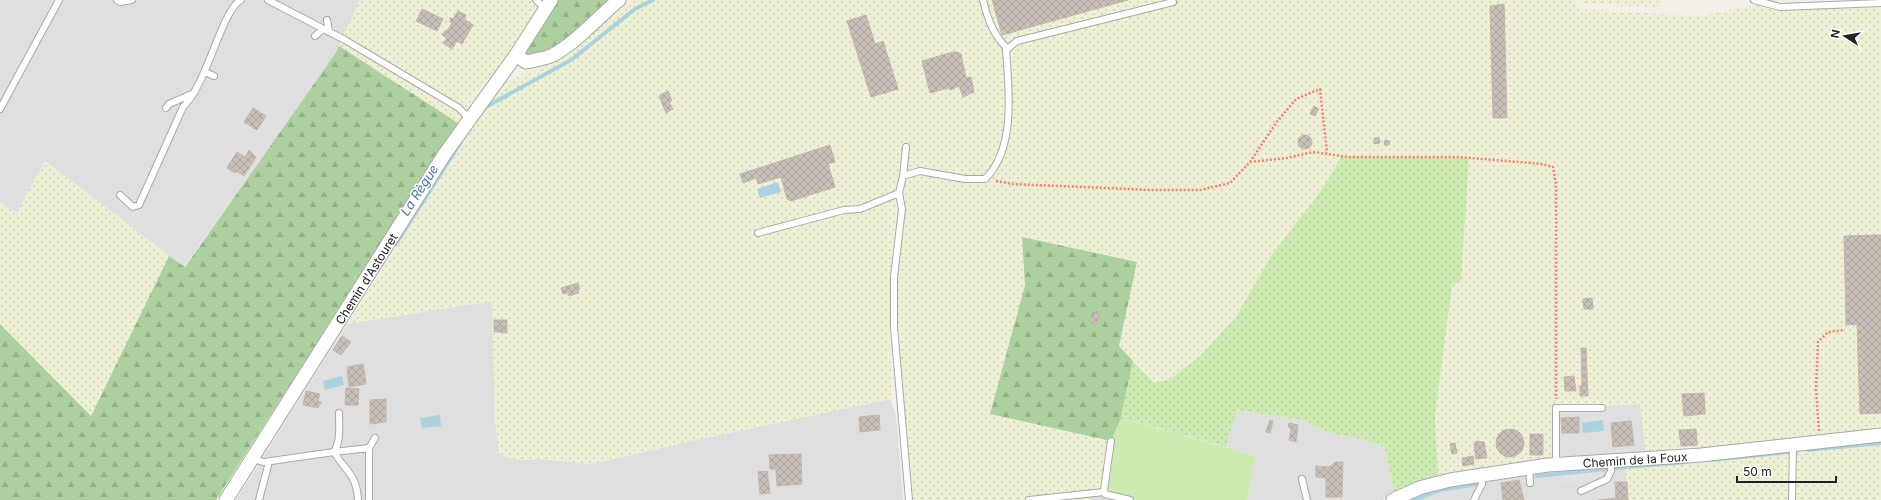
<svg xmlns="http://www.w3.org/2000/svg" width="1881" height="500" font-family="Inter,sans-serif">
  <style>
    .residential { fill: #e0dfdf }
    .farmland { fill: url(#farmland-dots); fill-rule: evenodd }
    .grass { fill: url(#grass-dots) }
    .forest { fill: url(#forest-firs) }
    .garden { fill: #cdebb0 }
    .parking { fill: #e2e2e2 }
    .water { fill: #aad3df }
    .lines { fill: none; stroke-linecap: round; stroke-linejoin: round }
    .stream { stroke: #aad3df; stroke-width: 4 }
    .building { fill: url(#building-cross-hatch); stroke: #c4b6ab }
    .service-casing { stroke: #a9a9a9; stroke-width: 8 }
    .minor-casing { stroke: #a9a9a9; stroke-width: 15 }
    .path { stroke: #fa8072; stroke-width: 2.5; stroke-dasharray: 2 2; stroke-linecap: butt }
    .service { stroke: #fff; stroke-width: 6 }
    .minor { stroke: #fff; stroke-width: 13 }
    .labels { text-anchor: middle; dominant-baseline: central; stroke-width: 3; stroke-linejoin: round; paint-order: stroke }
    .street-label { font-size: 12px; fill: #222; stroke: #fff }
    .water-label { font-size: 13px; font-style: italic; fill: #4a7aab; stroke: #fff }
  </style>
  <defs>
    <pattern id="farmland-dots" width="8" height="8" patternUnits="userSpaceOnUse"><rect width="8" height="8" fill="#eef0d5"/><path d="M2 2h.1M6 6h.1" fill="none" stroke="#ccceb7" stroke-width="1.8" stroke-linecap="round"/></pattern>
    <pattern id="grass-dots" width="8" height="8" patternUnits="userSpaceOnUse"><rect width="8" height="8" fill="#cdebb0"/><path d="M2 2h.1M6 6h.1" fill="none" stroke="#b0c997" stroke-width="1.8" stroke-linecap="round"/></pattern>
    <pattern id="forest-firs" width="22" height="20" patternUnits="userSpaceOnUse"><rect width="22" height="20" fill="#add19e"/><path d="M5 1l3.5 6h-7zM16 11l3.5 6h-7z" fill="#95b388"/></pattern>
    <pattern id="building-cross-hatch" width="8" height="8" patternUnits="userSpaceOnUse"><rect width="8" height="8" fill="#c7bfb8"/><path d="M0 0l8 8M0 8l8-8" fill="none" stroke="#aba49e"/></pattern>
  </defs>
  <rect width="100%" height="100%" fill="#f2efe9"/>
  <path class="residential" d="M0 0H360L335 54 184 267 45 161 17 213 0 202Z
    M492 301 495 420 499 454 521 460 539 459 592 464 722 434 890 399 896 416 903 500H236L347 324Z
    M1640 404 1646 452 1556 458V408Z
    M1236 410 1301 420 1329 433 1364 440 1385 447 1394 493 1382 500H1247L1256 456 1226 447Z
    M1625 465 1628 500H1408L1454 484Z
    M1093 494H1105L1130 500H1090Z"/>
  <path class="farmland" d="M360 0H543L506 56 468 105 458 123 339 46Z
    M631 0H981L987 24 993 32 985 0H1576V9L1700 16 1759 4 1765 7 1783 10 1881 6V431L1646 452 1640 404 1557 408 1556 458 1438 476 1435 416 1452 286 1342 156 1320 192 1271 256 1236 317 1200 356 1170 379 1154 383 1119 346 1137 262 1022 237 1025 285 990 414 1111 441 1104 492 1093 494 1090 500H909L894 327 905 155 896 208 892 257 890 305 891 399 649 450 592 464 542 459 521 460 508 458 499 454 495 420 492 301 348 324 500 85 515 77 551 64 571 52 627 2ZM1553 195 1556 233V261H1555Z
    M1581 0H1659L1658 7 1581 4Z
    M45 161 169 256 91 417 0 324V202L17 213Z
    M1881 442V500H1628L1625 465 1713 461 1793 449Z"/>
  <path class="grass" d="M1342 156 1469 158 1461 280 1452 286 1435 416 1438 476 1423 480 1394 493 1385 447 1364 440 1329 433 1301 420 1237 410 1226 447 1134 421H1120L1133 361 1154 383 1170 379 1200 356 1236 317 1271 256 1320 192Z"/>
  <path class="forest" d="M558 0H613C594 17 561 52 536 56 532 57 527 55 523 55Z
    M339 46 458 123 216 500H0V324L91 416 169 256 185 267 335 54Z
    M1022 237 1137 262 1119 346 1133 361 1120 421 1111 441 990 414 1025 285Z"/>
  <path class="garden" d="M1120 421H1133L1256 456 1247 500H1130L1105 494 1111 441Z"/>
  <path class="parking" d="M1602 470 1603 480 1563 484V474Z"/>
  <path class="water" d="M778 182 781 192 760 198 757 189Z
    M342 376 344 385 325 390 323 381Z
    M440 415 441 426 422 428 420 418Z
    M1603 420 1604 431 1583 433 1582 423Z"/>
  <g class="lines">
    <path class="stream" d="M484 108 571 60 635 9 653 0
      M396 244 461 142
      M1808 450 1881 443
      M1711 460 1790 452
      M1616 468 1688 462
      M1537 476 1606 469
      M1414 500 1440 490 1478 484"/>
  </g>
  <path class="building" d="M992 0H1128L1002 35Z
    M1504 4 1507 118H1493L1490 6Z
    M422 9 443 19 437 31 416 21Z
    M458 11 466 15 464 19 473 25 462 44 457 41 452 49 443 43 447 38 442 35 445 31H447L452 23 450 22 451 18 453 19Z
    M866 15 875 44 883 41 898 89 871 97 847 21Z
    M953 52H957L961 54 966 78 971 77 974 92 963 97 959 86 950 90 948 88 930 93 922 61Z
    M668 91 672 101 669 102 673 109 666 113 659 96Z
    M1314 106 1319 109 1315 116 1310 114Z
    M253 108 266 116 257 130 244 122Z
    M1298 142a7 7 0 1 1 14 0a7 7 0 1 1-14 0Z
    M1379 137 1380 143 1374 144V138Z
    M1385 140 1390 141 1389 145H1384Z
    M830 145 835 162 828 164 835 187 791 201 787 199 781 177 758 184 756 178 743 183 740 174Z
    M249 150 256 157 244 176 228 166 237 152 245 157Z
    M228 166 237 171 235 173 227 168Z
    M1881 235V413L1860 414 1857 324 1846 325 1844 236Z
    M578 283 580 289 578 290 579 293 569 296 568 292 563 294 561 288Z
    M1592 298 1593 309H1584L1583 299Z
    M1097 310 1101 313 1095 326 1089 322Z
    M494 320H500V332H494Z
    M500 320H507V333L500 332Z
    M342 336 351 342 341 355 333 350Z
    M1581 348H1586L1588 396H1580V386L1582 385Z
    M363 364 366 384 349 387 347 367Z
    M1574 376 1576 391H1565L1564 377Z
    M346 388 359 389 358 405H345Z
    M306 391 320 394 318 401 321 402 318 408 303 405Z
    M1704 393 1705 414 1684 416 1682 394Z
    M386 399V422L370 424V400Z
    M879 415 880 430 860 432 859 417Z
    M1579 417V433H1562L1561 418Z
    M1270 420 1273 421 1270 433 1266 432Z
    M1631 421 1634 445 1613 447 1611 423Z
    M1289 423 1298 425 1296 442 1289 440 1291 428 1288 427Z
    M1696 429 1697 445 1681 446 1679 430Z
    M1496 443a14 14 0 1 1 28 0a14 14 0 1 1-28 0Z
    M1530 434H1543V455H1530Z
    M1476 441 1484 442 1487 458 1476 459 1474 444 1476 443Z
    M1455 443 1457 453 1452 454 1450 444Z
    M801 454 802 484 777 486 776 469H770L769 455Z
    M1473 456 1474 464 1463 466 1462 458Z
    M1336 462H1343L1342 497H1326V478L1316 477V471L1328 472 1329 467Z
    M1316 466 1329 467 1328 472 1316 471Z
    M767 471 770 493 760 494 758 472Z
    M1519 480 1524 500H1503L1501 483Z
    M1615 482H1627L1628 500H1598L1616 498Z"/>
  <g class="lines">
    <g class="service-casing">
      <path id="service" d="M117 0 120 2 132 0
        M268 0 345 40 459 108 470 120
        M536 0 545 9
        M983 0C988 20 993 35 1008 49
        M1754 0 1780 7 1881 3
        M327 20 329 32
        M315 36 323 29
        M205 72 214 76
        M166 108 169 104 194 93
        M0 109 59 0
        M906 147 903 176 899 193 902 209 894 277V327L909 500
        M903 176 920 171 965 179H985C1016 149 1009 90 1006 50L1017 41 1173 2
        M120 195 133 207 139 205 183 107C207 85 222 9 241 0
        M758 233 844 210 860 209 899 193
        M1111 441 1104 490 1105 494 1130 500
        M252 459 264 462 334 452C341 441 339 426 339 413
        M1556 464V408H1602
        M1529 468 1530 483
        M1302 479 1307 500
        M1581 491 1607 479 1611 471V460
        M259 500 269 462
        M358 500C357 475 346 472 334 452L369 448 375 438
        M369 500V448
        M1029 500 1104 492
        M1474 500 1482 484V475
        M1792 500 1793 444"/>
    </g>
    <g class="minor-casing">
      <g id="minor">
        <path d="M516 55 526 62C534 60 545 59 553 55 578 41 597 18 619 0"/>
        <path id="s1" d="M226 500 444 155 516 55 551 0"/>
        <path id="s2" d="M1393 500 1419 488 1450 480 1548 465 1701 455 1881 435"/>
      </g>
    </g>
    <path class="path" d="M1250 162 1287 158 1313 152 1348 157H1459L1542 164 1553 167 1556 185V399
      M996 181 1013 184 1152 190H1200L1230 183 1250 162 1276 123 1296 99 1320 89 1327 153
      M1819 431 1816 389 1818 342 1828 332 1845 330"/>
    <use href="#service" class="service"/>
    <use href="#minor" class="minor"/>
  </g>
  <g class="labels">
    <g class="street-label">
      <text stroke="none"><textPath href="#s1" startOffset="262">Chemin d'Astouret</textPath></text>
      <text stroke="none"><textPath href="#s2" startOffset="247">Chemin de la Foux</textPath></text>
    </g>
    <g class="water-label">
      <text transform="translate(419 190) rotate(-57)">La Règue</text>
    </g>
  </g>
  <g transform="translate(1845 36) rotate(282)" stroke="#ffffff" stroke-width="3" paint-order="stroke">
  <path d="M0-3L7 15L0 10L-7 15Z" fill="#222222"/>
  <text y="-6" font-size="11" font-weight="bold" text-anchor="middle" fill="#222222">N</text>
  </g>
  <path d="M1737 476v6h99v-6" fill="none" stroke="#222222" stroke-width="2"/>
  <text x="1743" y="476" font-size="12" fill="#222222" stroke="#ffffff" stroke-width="3" paint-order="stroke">50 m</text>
</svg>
